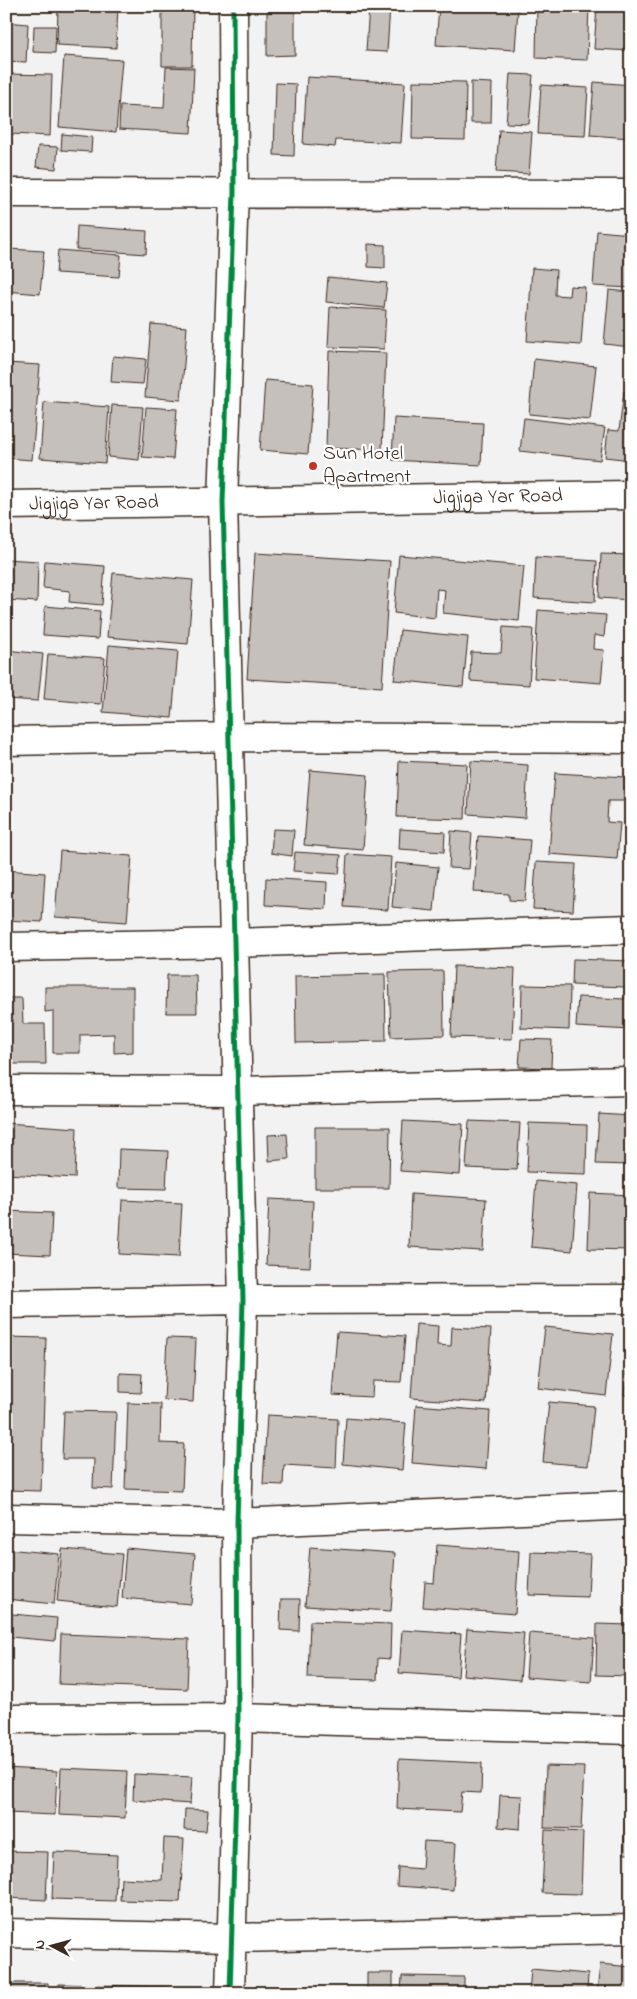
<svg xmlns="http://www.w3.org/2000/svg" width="637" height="1999" font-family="'Indie Flower',sans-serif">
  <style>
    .building { fill: #c6c0bd; stroke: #3b2a1e }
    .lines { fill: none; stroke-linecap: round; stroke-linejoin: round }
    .minor-casing { stroke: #3b2a1e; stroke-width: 31 }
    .tertiary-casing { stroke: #3b2a1e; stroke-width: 31 }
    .minor { stroke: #fff; stroke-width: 28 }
    .tertiary { stroke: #fff; stroke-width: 28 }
    .cycleway-casing { stroke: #fff; stroke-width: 8 }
    .cycleway { stroke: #00873e; stroke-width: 5 }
    .poi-dot { fill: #c8321e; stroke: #fff; stroke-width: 2 }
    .labels { text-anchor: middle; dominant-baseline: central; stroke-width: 4.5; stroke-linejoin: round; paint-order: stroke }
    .poi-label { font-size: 20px; fill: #3b2a1e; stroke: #fff; text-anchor: start }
    .street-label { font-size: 20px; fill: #3b2a1e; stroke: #fff }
  </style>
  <rect width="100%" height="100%" fill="#f3f2f2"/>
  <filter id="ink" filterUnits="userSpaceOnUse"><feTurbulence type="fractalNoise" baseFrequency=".02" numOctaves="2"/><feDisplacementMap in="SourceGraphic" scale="10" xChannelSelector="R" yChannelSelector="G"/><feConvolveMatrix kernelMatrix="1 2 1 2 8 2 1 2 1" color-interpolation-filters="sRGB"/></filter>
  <g filter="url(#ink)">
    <path class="building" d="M58 6H118L116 48 57 45Z
      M162 6H193L192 66H162Z
      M369 6H390L387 52 366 51Z
      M439 6H489L518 9 515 50 436 45Z
      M537 6H589L587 60 536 58Z
      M597 6H631V51L594 49Z
      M267 12H295V55L267 56Z
      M6 22 28 24 26 62 6 61Z
      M34 26H56L55 53 33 52Z
      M64 56 122 60 116 132 59 127Z
      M166 67 194 68 191 133 119 129 120 106 164 108Z
      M6 74 52 75 50 136 11 134 12 144H6Z
      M510 74 533 75 529 124 506 123Z
      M307 77 405 83 401 143 336 140 335 147 303 144Z
      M413 81 466 82 465 140 412 139Z
      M471 82 492 83 491 123H471Z
      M594 82 631 85V138L590 135Z
      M276 83 296 84 294 156 274 155Z
      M541 85 588 88 585 136 538 134Z
      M499 130 532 132 529 174 496 172Z
      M62 134 92 137 91 152 61 150Z
      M631 145V181H628Z
      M38 146 58 147 56 169 36 167Z
      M77 226 147 231 146 254 76 249Z
      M597 231 631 234V288L593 286Z
      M368 244 385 245V268L368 267Z
      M8 249 44 251 40 294 6 291Z
      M58 250 121 255 119 277 56 273Z
      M532 268 556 270 555 295 569 296 570 286 585 287 581 345 527 341Z
      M328 277 387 283 384 308 326 302Z
      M609 290 631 292V347L604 344Z
      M330 307 386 310 384 349 328 347Z
      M151 324 187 327 181 400 145 397Z
      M329 351 386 353 382 450 326 448Z
      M113 356 146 359 143 384 111 382Z
      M534 359 596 366 590 420 529 414Z
      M6 363 40 365 32 460 6 458Z
      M265 380 313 384 308 454 260 450Z
      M624 391 631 392V460L605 457 608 430 619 431Z
      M44 402 109 407 105 463 40 458Z
      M112 405 143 407 139 460 108 457Z
      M146 407 177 409 173 459 142 457Z
      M394 418 483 423 481 465 392 460Z
      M524 418 605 428 600 460 520 451Z
      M255 553 390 561 382 687 247 679Z
      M601 554 631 555V600L599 598Z
      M399 555 524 566 519 621 443 613 445 590 437 589 435 618 394 613Z
      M536 557 597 561 595 602 534 598Z
      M6 559 38 561 37 602 6 600Z
      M45 561 105 566 102 605 69 602 70 591 43 588Z
      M113 573 193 580 188 644 107 637Z
      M45 606 100 611 98 639 43 635Z
      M538 610 606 615 604 637 594 635 593 649 604 650 601 683 534 678Z
      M503 627 533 629 529 685 470 681 471 652 501 653Z
      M400 630 468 637 463 687 394 680Z
      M109 645 178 651 172 718 103 712Z
      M6 650 43 654 38 701 6 699Z
      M48 654 105 658 101 704 44 699Z
      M399 761 467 764 465 819 397 817Z
      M471 761 528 765 525 818 468 814Z
      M310 770 368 775 363 850 304 845Z
      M555 773 626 777 624 801H608L607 822 620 823 617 859 549 854Z
      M6 805 12 806 7 844H6Z
      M273 829 294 830 292 856 271 853Z
      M400 829 445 832 444 852 399 849Z
      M451 831 472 833 469 869 449 868Z
      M478 836 530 840 525 901 509 900V894L474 892Z
      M60 851 132 856 127 922 55 917Z
      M295 852 341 855 339 874 293 871Z
      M347 854 391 857 388 910 344 907Z
      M536 862 576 864 573 911 533 909Z
      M396 863 438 867 434 911 392 907Z
      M6 870 45 873 42 922 6 920Z
      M266 878 327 882 326 909 265 905Z
      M573 959 631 961V1030L576 1027 578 997 625 999V987L572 985Z
      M454 966 515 968 512 1039 451 1037Z
      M443 971 444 1035 391 1037 389 972Z
      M385 974 386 1041 296 1043 295 976Z
      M167 975H196L197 1013H166Z
      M522 985 570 986 569 1030 521 1028Z
      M45 987H133V1052L114 1053V1034L80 1035V1053H53V1011L45 1012Z
      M6 998H22L23 1024H45L46 1064H6Z
      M521 1039 552 1040 551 1068 519 1067Z
      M599 1114 631 1116V1165L596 1164Z
      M403 1121 463 1124 460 1175 400 1171Z
      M469 1121 520 1123 517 1170 466 1168Z
      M6 1123 77 1128 75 1178 6 1174Z
      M529 1123 587 1125 586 1174 527 1172Z
      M315 1127H390L389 1188H315Z
      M287 1134 289 1159 269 1161 268 1135Z
      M119 1149 168 1151 166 1189 118 1188Z
      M536 1181 577 1185 572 1251 531 1247Z
      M590 1193 631 1195V1250L588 1249Z
      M411 1194 486 1199 483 1251 409 1247Z
      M269 1199 313 1201 310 1267 266 1265Z
      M122 1200 182 1203 179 1257 119 1254Z
      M6 1211 52 1213 50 1255 6 1253Z
      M416 1324 438 1326 437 1345 451 1346 452 1327 491 1329 486 1403 411 1398Z
      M545 1327 613 1334 606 1396 538 1388Z
      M337 1332 405 1336 401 1382 373 1381 372 1397 332 1395Z
      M6 1337 46 1338 41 1491 6 1490Z
      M167 1338 196 1339 193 1402 164 1400Z
      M626 1371 631 1372V1396L624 1395Z
      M120 1373 142 1374 141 1393 120 1392Z
      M549 1402 594 1406 588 1466 543 1462Z
      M128 1403 161 1404 160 1443 184 1444 182 1491 125 1489Z
      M416 1405 490 1411 486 1469 412 1463Z
      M64 1411 116 1412 113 1489 93 1488 94 1459H62Z
      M267 1415 338 1419 336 1468 284 1465 283 1485 263 1484Z
      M346 1418 406 1423 402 1470 343 1464Z
      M437 1545 519 1551 515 1614 423 1607 425 1582 434 1583Z
      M310 1547 395 1553 391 1611 305 1606Z
      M126 1548 195 1554 191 1604 122 1598Z
      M6 1549 59 1554 54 1604 6 1599Z
      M62 1549 122 1554 117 1607 57 1601Z
      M531 1552 590 1554 588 1597 529 1595Z
      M281 1599H300L299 1631 280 1630Z
      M12 1614 57 1618 55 1641 10 1637Z
      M310 1621 391 1624 390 1659 378 1658 377 1680 308 1678Z
      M597 1624 631 1625V1676L596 1675Z
      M467 1629 524 1633 520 1680 463 1675Z
      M402 1630 461 1634 458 1677 399 1673Z
      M529 1633 594 1638 591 1682 526 1677Z
      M61 1634 189 1639 187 1689 59 1684Z
      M628 1754H631V1854H624Z
      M399 1759 482 1763 481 1793 462 1792 460 1812 397 1809Z
      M546 1766 584 1767 581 1829 544 1828Z
      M6 1768 57 1771 55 1815 6 1813Z
      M61 1768 127 1771 125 1818 59 1815Z
      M134 1774 192 1777 190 1804 133 1800Z
      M500 1795 522 1796 520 1829 498 1827Z
      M185 1809 208 1810 206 1831 184 1830Z
      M545 1830 583 1832 581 1894 542 1893Z
      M164 1838 184 1839 180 1902 120 1900 121 1878 162 1880Z
      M424 1841 456 1843 453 1890 397 1886 398 1867 422 1869Z
      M6 1851 48 1852 46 1900 6 1898Z
      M54 1852 117 1855 115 1901 52 1899Z
      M600 1964 631 1967V1993H597Z
      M531 1969 588 1974 587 1993H529Z
      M367 1973H393V1993H367Z
      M402 1976 464 1977V1993H401Z
      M6 1983H48V1993H6Z
      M59 1984 167 1987V1993H58Z"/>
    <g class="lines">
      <g class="minor-casing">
        <path id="minor" d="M6 193 631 194
          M6 741 230 737 631 739
          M6 947 236 943 631 929
          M6 1090 238 1091 631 1081
          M6 1304 243 1300 631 1299
          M6 1518 237 1523 631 1505
          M6 1719 238 1718 631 1730
          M6 1933 232 1938 631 1929
          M230 1993 238 1718 237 1523 243 1300 223 502 234 193 233 6"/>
      </g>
      <g class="tertiary-casing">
        <g id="tertiary">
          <path id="s1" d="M6 505 631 495"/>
        </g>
      </g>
      <use href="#minor" class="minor"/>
      <use href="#tertiary" class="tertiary"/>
      <g class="cycleway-casing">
        <path id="cycleway" d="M230 1993 238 1718 237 1523 243 1300 223 502 234 193 233 6"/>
      </g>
      <use href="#cycleway" class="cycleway"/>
    </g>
  </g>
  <circle class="poi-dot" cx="313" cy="466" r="5"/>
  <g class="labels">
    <g class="poi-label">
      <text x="323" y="454">Sun Hotel<tspan x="323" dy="23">Apartment</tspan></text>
    </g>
    <g class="street-label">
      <text stroke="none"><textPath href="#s1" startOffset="492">Jigjiga Yar Road</textPath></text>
      <text stroke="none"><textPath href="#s1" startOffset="88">Jigjiga Yar Road</textPath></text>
    </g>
  </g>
  <rect width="637" height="1999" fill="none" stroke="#fff" stroke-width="25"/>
  <rect x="12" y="12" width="612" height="1974" fill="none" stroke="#3b2a1e" stroke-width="2" filter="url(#ink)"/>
  <g transform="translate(52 1946) rotate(276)" stroke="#ffffff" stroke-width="4" paint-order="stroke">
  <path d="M0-4L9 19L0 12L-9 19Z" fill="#3b2a1e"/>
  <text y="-8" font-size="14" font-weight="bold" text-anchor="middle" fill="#3b2a1e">N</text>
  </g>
</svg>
